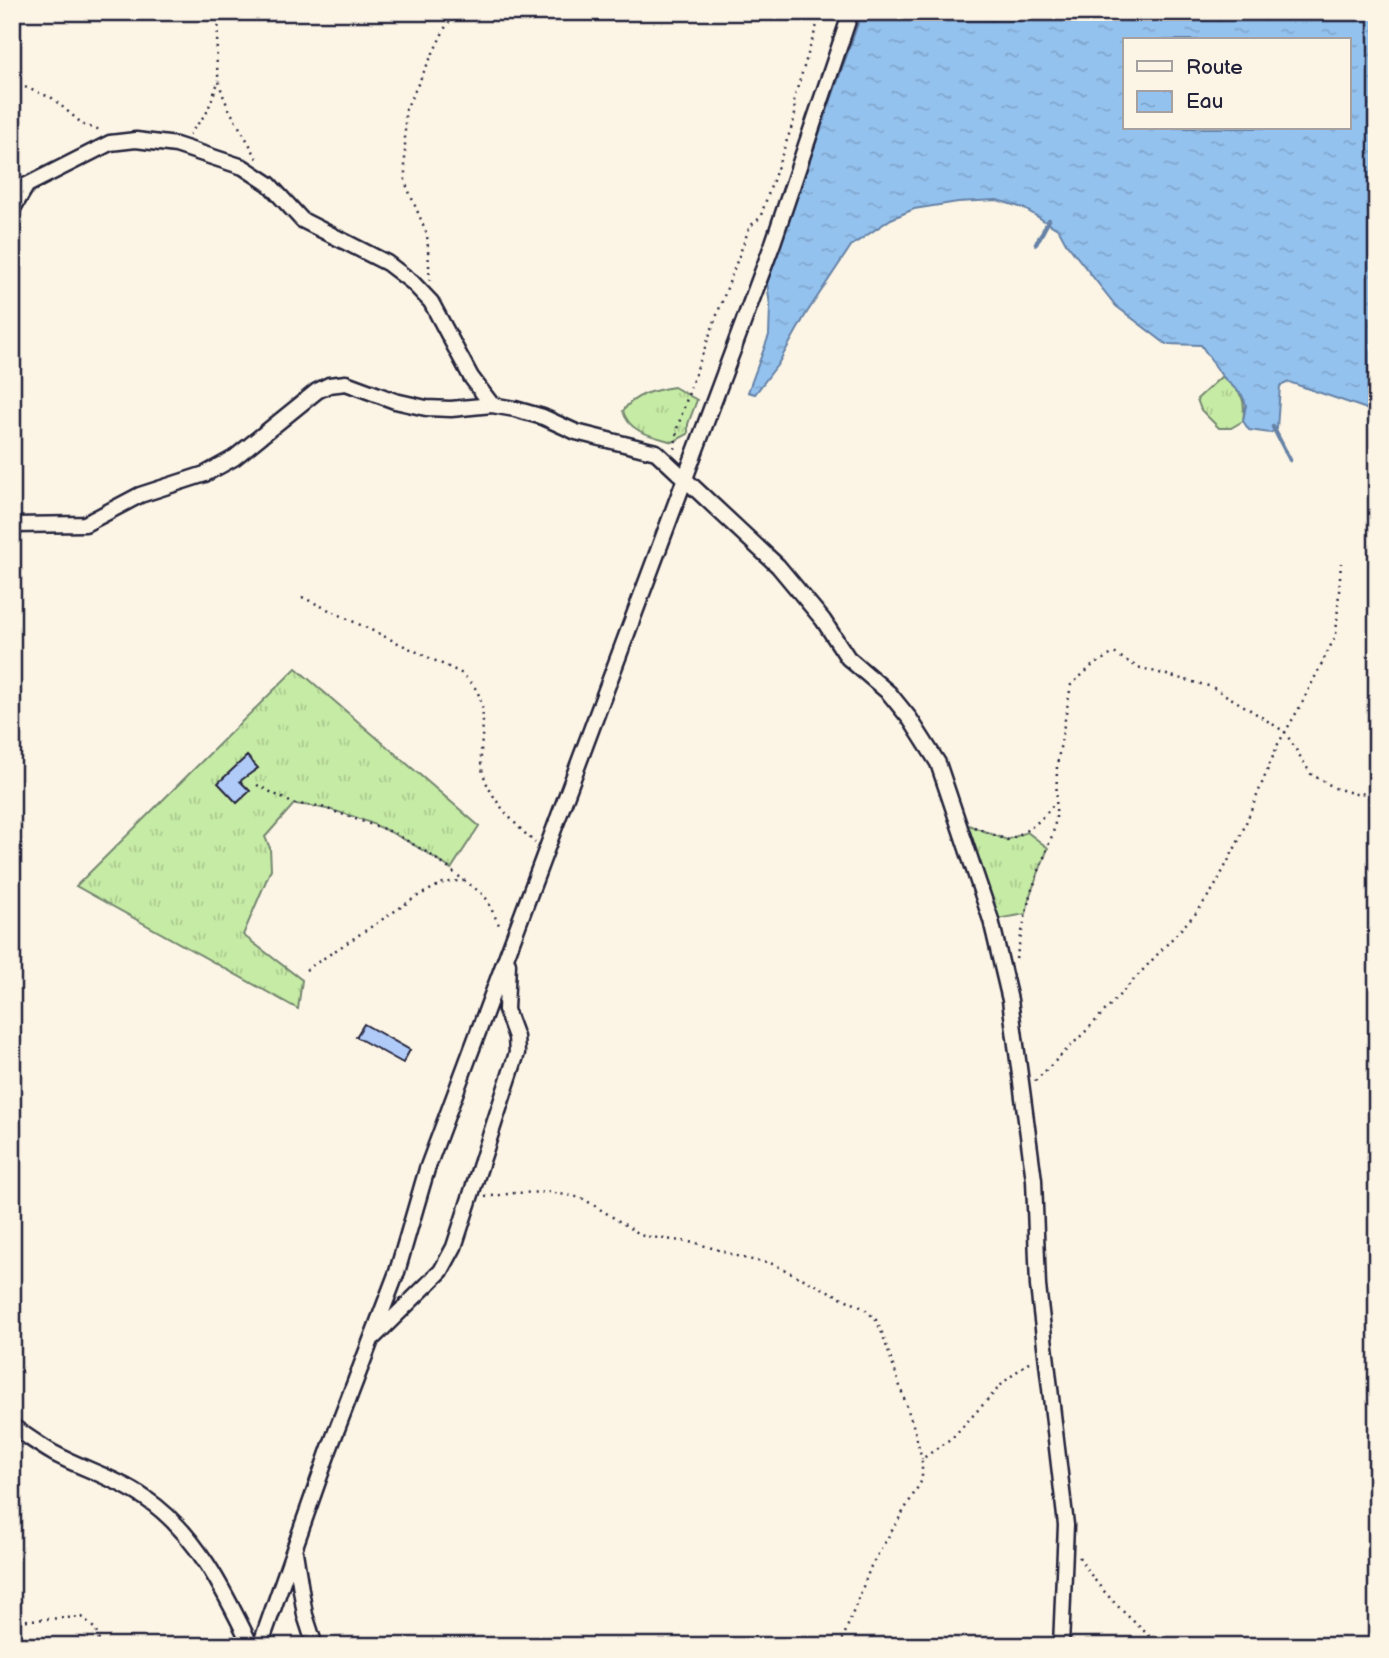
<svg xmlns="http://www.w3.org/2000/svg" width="1389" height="1658" font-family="'Balsamiq Sans',sans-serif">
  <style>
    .grass { fill: url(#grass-tufts); stroke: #748670; stroke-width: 2 }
    .water { fill: url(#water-ripples); stroke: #6682a6; stroke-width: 2; fill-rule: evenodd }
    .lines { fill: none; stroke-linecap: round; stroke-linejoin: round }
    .stream { stroke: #6682a6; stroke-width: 4.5 }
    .building { fill: #b0cbf8; stroke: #22223b; stroke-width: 2 }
    .street-casing { stroke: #22223b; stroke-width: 19 }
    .path { stroke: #22223b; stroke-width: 2.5; stroke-dasharray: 2 5; stroke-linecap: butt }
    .street { stroke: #fcf5e5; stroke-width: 14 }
  </style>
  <defs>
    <pattern id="grass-tufts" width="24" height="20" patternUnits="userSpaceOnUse" patternTransform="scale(1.75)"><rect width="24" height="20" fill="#c6eba5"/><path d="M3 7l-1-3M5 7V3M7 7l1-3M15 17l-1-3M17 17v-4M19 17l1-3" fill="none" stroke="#aac98f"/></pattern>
    <pattern id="water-ripples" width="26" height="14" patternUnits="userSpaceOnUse" patternTransform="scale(1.75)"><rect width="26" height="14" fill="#94c2ee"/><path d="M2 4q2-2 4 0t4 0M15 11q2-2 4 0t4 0" fill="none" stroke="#7fa6cd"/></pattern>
  </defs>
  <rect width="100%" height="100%" fill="#fcf5e5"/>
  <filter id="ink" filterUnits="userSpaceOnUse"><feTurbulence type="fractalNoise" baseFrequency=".0143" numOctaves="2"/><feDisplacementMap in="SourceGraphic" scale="14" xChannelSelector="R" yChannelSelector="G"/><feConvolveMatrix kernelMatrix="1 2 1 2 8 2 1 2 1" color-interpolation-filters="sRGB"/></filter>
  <g filter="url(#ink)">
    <path class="grass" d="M1222 376C1239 393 1247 394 1243 421L1231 428H1219L1201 410 1197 399Z
      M674 387 697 400 688 424V434L673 442C653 436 629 433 623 411 634 394 655 390 674 387Z
      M296 668 479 826 451 869C405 836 351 808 294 804L265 837 270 848 271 869 243 935 302 980 298 1009 76 886Z
      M958 821 1007 840 1027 832 1048 848 1030 895 1026 914 991 920Z"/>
    <path class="water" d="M862 12H1377V416L1364 408 1289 382 1280 386 1277 429 1270 433 1249 430 1243 421 1246 405 1242 395 1222 376 1201 345 1166 344 1116 306 1066 243 1059 230 1023 208 997 200 958 202 914 209 891 219 851 246 806 314 778 364 755 394 748 392 769 335 770 306 767 282ZM1125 40H1349V128H1125Z"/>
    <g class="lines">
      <path class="stream" d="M1036 244 1049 220
        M1273 427 1290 460"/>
    </g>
    <path class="building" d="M247 756 258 768 240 781 250 791 237 803 218 783Z
      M364 1024 410 1050 403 1063 356 1037Z"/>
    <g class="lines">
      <g class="street-casing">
        <path id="street" d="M12 210 27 185 110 143 136 140 176 145 243 167 269 184 302 220 387 263 412 282 431 302 471 377 492 405
          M12 525 85 524 140 495 205 474 234 458 317 391 329 385 346 383 395 401 426 408 451 409 492 405 515 409 543 417 576 432 656 452 778 566 823 620 848 658 889 693 910 719 938 763 991 920 1010 1000 1034 1180 1038 1286 1066 1525 1061 1646
          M374 1337 441 1271 454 1247 517 1053 516 1037 506 1010 508 963
          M12 1426C25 1435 39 1445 53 1453 83 1469 116 1478 145 1498 196 1532 225 1592 251 1646
          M295 1552 305 1615 315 1646
          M260 1646 329 1450 397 1272 427 1169 773 243 851 12"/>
      </g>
      <path class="path" d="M220 12C217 39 213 68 223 95 231 117 247 137 257 159
        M12 82 52 98 85 126 102 130
        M189 135 207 112 219 80
        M430 281 427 234 405 182V111L446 26 458 12
        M675 449 677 429 694 377 750 226 760 218 795 117 794 99 821 12
        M302 597 463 674C467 679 474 685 477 691 488 713 480 739 481 762 484 794 513 822 535 843
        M257 785 294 804 319 806 392 832 428 853 485 896 501 929
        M974 827 1007 840C1029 831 1042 821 1055 802
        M1016 959 1030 895 1053 833 1056 818 1057 765 1071 685 1093 665 1114 653 1137 667 1212 687 1244 706 1285 732 1311 774 1335 788 1356 794 1377 792
        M306 970 416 897 443 883 466 880
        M1035 1081 1087 1030 1196 913 1214 888 1239 840 1278 744 1301 705 1336 635 1341 563
        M485 1197 515 1193 549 1192 582 1198 643 1236 696 1243 747 1259 773 1264 865 1309 876 1320 881 1330 914 1428 922 1459
        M1079 1557C1100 1592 1130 1619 1161 1646
        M12 1621 82 1617 95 1629 101 1646
        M840 1646 871 1566 922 1480V1459L953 1437 1004 1382 1031 1360"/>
      <use href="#street" class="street"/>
    </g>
  </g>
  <rect width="1389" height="1658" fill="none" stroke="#fcf5e5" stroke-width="42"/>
  <rect x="21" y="21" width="1347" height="1616" fill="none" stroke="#22223b" stroke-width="2.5" filter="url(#ink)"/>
  <rect x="1123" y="38" width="228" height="91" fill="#fcf5e5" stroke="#a5a1a1" stroke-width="2"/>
  <rect x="1137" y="61" width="35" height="10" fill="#fcf5e5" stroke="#a5a1a1" stroke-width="2"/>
  <text x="1186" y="74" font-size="21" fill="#22223b">Route</text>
  <rect x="1137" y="91" width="35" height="21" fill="url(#water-ripples)" stroke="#a5a1a1" stroke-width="2"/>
  <text x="1186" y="108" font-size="21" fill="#22223b">Eau</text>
</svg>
